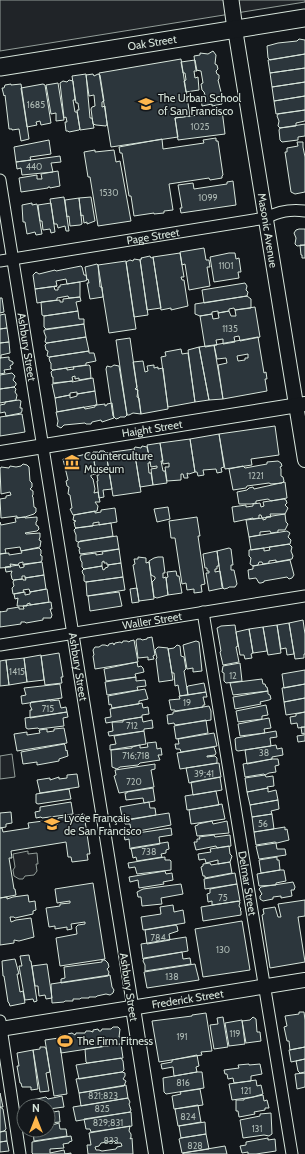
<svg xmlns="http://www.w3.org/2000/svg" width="305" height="1154" font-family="Cabin,sans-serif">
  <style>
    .green { fill: #202428; stroke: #939e99 }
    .building { fill: #2c363c; stroke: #d8e6dc; fill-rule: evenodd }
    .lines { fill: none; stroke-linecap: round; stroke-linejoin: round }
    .minor-casing { stroke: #d8e6dc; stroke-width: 13 }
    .tertiary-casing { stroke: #d8e6dc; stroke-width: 16 }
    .secondary-casing { stroke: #d8e6dc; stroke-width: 17 }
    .primary-casing { stroke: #d8e6dc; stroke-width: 19 }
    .minor { stroke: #14181c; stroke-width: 11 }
    .tertiary { stroke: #14181c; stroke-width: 14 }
    .secondary { stroke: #14181c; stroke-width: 15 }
    .primary { stroke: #14181c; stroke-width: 17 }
    .labels { text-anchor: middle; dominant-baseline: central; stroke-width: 3; stroke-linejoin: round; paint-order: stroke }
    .number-label { font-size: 9px; fill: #adbab4 }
    .street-label { font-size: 11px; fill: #d8e6dc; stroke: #14181c }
    .poi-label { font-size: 11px; fill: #d8e6dc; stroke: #14181c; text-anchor: start }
  </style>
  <rect width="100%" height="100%" fill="#14181c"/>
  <path class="green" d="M0 0H305V2L0 51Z
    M12 754 15 777 0 779V756Z
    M28 851V854L37 853 38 864H36L37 871 34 875 25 876 23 879H19L14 876 13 870 15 867 13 854Z"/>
  <path class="building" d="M299 39 305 40V54L270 60 268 58 267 46 278 43 297 41Z
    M213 51 216 55 215 64 217 65 218 69 216 71 217 74 219 75V79L218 80 222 96 221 97 222 104 212 106V104L202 106 201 96 205 95 204 92 202 90 201 84 203 83 201 71 196 70 194 56 200 55V53L208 54Z
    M305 54V68L270 73 268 60Z
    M181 59 190 116 175 118 178 137 111 147 99 73Z
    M195 60 197 71H194L195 78 198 77 199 90 186 92 184 81 186 80 185 73H183L181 62Z
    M305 68V82L272 87 270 73Z
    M86 74 90 118H92L94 128 80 130 77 110H79L78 103H76L72 76Z
    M93 74 94 76 98 74 100 75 104 101 102 102V107L105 106 107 124 106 126 96 125 93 124 91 109 92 107 95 106 94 95 89 96 86 75Z
    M69 80 73 81 75 100H73L75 112H77L80 129 79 130 69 132 68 131H66L65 122H67L66 117 64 118 60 83 63 81 67 82Z
    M305 82V96L274 101 272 87Z
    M58 83 64 120 56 121V113L51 114 46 85Z
    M11 84V85L21 84 29 139 21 141 19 129 12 130V129H9L5 95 4 96 2 88H4L5 85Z
    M43 84 45 85 51 123 41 125 40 121 36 122 37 125 27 127 21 88Z
    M305 96V110L276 114 274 101Z
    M211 110V113L212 111 222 110 225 134 178 140 175 118 206 114 205 111Z
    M305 110V121L296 123V126L280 128 278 126 279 121 277 116 278 114Z
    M305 124V136L298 137V140L282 142 280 140 279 130 280 128Z
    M216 138V141H218L223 175 222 176V178L210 180 209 178 169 184 173 210 164 211V213L154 214V213L134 216 131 196H129L122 153H120L119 147 162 139 163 149 204 143 203 140Z
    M49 140 51 154 30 157 31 160 16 162 14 147Z
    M297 142H303V147L305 157V192L295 194 291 192 285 152H287V148L298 146Z
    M95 150V152L114 150 116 162 120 161 131 221 98 226 90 177H88L84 152Z
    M60 156 61 162 51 163 53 172 22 175 21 168 17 169 16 162Z
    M58 171 60 186 50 188V187H48V188L21 192 19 178 37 175V179H42L41 174Z
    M233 181 236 205 181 213 180 208H182L178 185 193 183 194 189 227 184V182Z
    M64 197 69 231H66L65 226 58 228 57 224H54L50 199Z
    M91 197 95 221 87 224V222L84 223 83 215 81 216 79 198Z
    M79 198 82 224 80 225 70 226 69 216 67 217 65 200Z
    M32 203V205L37 204 42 234 36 235 35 232 27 234 25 222H23L22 205Z
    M51 203 55 232 51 233 50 229 43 230 42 221H40L38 205Z
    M299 229H305V245L297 246 295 244 296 238 294 233 296 230Z
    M300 245H305V258H302V255H301Z
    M204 248 206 260H209L210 267H207L210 286 189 290 185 264 182 265 180 252Z
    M180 253 184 277H181L182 280H184L188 306 171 310V308L161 310 153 257Z
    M229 253H235L236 259 239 258 241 272H238L239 278 214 282 210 257Z
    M150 256 151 258 153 257 161 308 147 310 140 259H142L141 258Z
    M134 259 140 260 148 315 134 317 126 262 130 260 133 261Z
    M126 261 136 329 109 333 98 265Z
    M97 264 98 265 100 287H102L103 297 90 299 87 283H89L88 279 87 280 85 267Z
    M81 266 82 267 84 275H86L87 280 85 281 67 284 66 279 56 281 57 286 35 289 33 275 36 272 39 274 55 270 56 271Z
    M80 282V297L69 298 68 296 57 298V300L37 303 35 289 57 286 54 287 55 290H58V287H60V285Z
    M245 283 247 286 246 290 248 292 247 296 204 303 202 290Z
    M247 296 251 299V308L235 310 234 308 229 309V311L218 313V311L212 312V314L200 316 195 314V304Z
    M80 297 81 301 76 302 78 311 44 316 42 315 41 302 60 300V302H63V299Z
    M0 298H2L4 312 0 313Z
    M255 307 260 337 240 341 239 336 234 337 235 342 223 344V339L216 340 217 345 205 347 200 316 212 314 213 319 219 318 218 313 229 311 231 316H236L235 310Z
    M78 311 79 319H84V324L46 329 44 327V316Z
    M5 314 7 328 0 329V315Z
    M84 324 86 337 47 343 45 342 46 337 44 332V330Z
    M7 328 9 342 0 343V329Z
    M86 337 89 351 49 357 47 356 48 351 46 350 45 345 47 343Z
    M258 337 264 373 266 372 267 379H265L267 391 223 399 218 365 227 363 226 358 217 359 214 345ZM248 354V358H245V360L238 361 237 356Z
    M130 338 137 387 135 389 138 390 137 397 139 398 141 414 133 413 129 415H127L116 340Z
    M9 342 10 353 1 355V358H0V343Z
    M214 345 223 399 209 400 199 347Z
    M199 347 209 400 195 402 188 350Z
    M181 349 182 354 188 353 195 402 168 407 161 357 166 356 165 352Z
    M89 351V353H94L96 361 86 363V365L53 370 51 369V363L50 362 49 358 50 357Z
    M9 357V360L13 362V364L10 366 11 369 4 370 5 373 0 374V358Z
    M143 361 145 372 148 371 147 366 154 365V368L158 367V369L163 368 168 409 141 414 133 362Z
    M89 365 90 366 91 378 79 380V378L75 379V376L72 377 73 381 53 383V377H52L51 372 53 370 67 368V370L74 369 73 367Z
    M114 365 119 366 127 415 125 417H120L119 418 116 419 113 416 106 369 107 366 111 367Z
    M12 373 15 376 13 380 16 383V385L14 387 0 389V375Z
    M93 378 95 391 77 394V392L70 393V395L55 398 52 384 72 381V382Z
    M14 387 16 389 15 392 17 395 16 400 0 403V389Z
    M95 391 97 405 57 412 55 398 70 395V398L77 396V394Z
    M19 400 21 401 20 408H22V411L21 413 6 416 5 412 0 413V405L5 404V402Z
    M112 403 114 418 102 422 101 420 92 422 91 424H86L85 423 64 425 61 428 57 426 58 421 56 412 84 407 85 409 95 407V405H97L105 404V406L107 405V404Z
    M22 414 25 432 0 436V417Z
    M275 426 279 455 251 459 252 465 225 469 219 434Z
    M219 434 224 467 221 468 222 472 217 473 216 469 203 470 204 475 198 476 197 472H195L190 439Z
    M190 439 195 472 189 474 187 473 188 478H184L183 474H181V480L167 481 165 467H169V463L163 464 160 443Z
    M160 443 163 461H161L163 471H165L167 483 153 485 151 469 157 468V466L151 467 147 445Z
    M142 446 147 447 150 463H148L149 473H151L153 485 140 487 134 449 135 447 141 448Z
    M134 449 141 492 113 496 106 453Z
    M100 451H104L106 453 112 489 103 490 104 497 99 498 97 481H98L97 475H99V473H96L93 454V452H98L99 453Z
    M86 454 87 455 93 454 96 474 91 475V477L93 479 95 489 94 493 98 492 100 502H95L98 506 97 511 73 515 70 509 72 508 70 495 68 494 69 487 67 486 66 481 68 480 63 459 66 457 70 458Z
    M278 461 281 463 282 466 280 467 281 469V476L283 477 284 481 282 483 271 484 269 483 247 486 246 488 233 490 229 469 243 466 245 468 267 464V462Z
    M23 464 27 465 29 467 30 481 32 483V487L30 489 33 491V495L32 496 33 497 34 507 36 508V512L34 514 25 517 17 518V516L1 518 0 499 6 498V496L11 495 10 492 1 494 0 469 1 467 9 468 10 466 16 467 21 466Z
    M285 482 287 498 271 501 268 499 256 501V503L251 504H239L237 492 247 490 249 488 253 487 254 489Z
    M284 499 286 500 287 503 285 505 288 508 285 514H270L271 517 262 518 261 515H259V518L253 519V518L234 522 232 507 246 505V507L253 506V504L260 503 261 507 264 506 263 502Z
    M168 507 170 519 157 522 154 509Z
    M115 508 117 522 99 525V522L93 523V526L76 528 75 527 74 522 76 521 73 520 74 515 95 511V513L101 512V510Z
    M285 514 286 522 288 524 285 530H278V532L271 533 270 531 260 532V535L249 537 246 520 263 518V520L266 519V517Z
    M25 517V518L37 517V521L36 522V525L38 526 39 529 37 531 25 533 26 534 40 533V537L39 540 41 541 40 547 21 551 20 547 5 549 6 553 0 554V522L1 525 16 522 15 518Z
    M197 517 200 536H198L205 584 201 585 202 592 194 593V589L187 590 186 583 182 584 175 538H171L169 521Z
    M111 523 113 536 78 542 76 541V535L74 530 76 528Z
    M287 531 290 533 288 537 291 540 290 544 251 550 249 537Z
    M117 536 119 549 80 554 79 550 80 548 78 547V543L80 541Z
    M289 544 292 547 291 551 293 556 292 559 276 562V560L269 561V563L263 564 262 562H259L258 565 253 566 250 564 251 558 249 556V550L264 548V551L270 550 269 547Z
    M39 548 41 550V554L40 555 42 556V560L41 562 23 565V562L19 563 18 565 10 564 11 567 0 568V554L9 553V555L22 553 21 551Z
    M229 548 231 549 233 565H231V570H234L237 584 235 587H229L228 588 224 589 222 587 217 551Z
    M119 549 121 563 107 565V563H104V561L102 562V566L84 569 82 567V562L81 561 80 557 81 555 96 553V555L103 554 102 552Z
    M217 551 219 566H217V569H215V572L220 571 223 588 209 591 206 573H209V571H207V568H205L203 554Z
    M138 557 146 558V563L149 562 154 599 139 601 133 565 135 564 134 559H138Z
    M158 557H163L165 573H163V578L166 577 168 595 157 598 154 597 152 582 155 579V577L151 575 149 561 154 558Z
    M290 560 294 575 292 578 289 579 287 577 264 581V582L261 583H259L256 578 249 579 248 570 253 569V566Z
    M42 562 44 575 25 578V576H22V579L13 580 12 579 11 574 12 571 6 572 5 567 19 565 20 568 24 567V564Z
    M121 563 123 577 86 582 84 581V575L83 574 82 571 84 569 102 566 103 570 105 569V568L108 567V565Z
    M176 571 177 576H179L182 593 168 595 166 578 168 577 167 572Z
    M44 575 46 589 30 592 29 589 23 590 24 592 13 594 12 588 14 586 13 582 14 580 23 579V580H26L25 578Z
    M123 577 125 590 87 596 86 582Z
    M137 588 139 602 132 603 130 589Z
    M47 589 49 602 30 605V603L27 604V606H17L18 598 15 599 14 594 25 592V595L30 594V592Z
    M119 592 122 606 90 611 88 596Z
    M51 602 52 609H50L52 615 51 618H43V620L26 623 25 622H21V624L0 627V611V612L7 611V609L19 607V609H24L23 606Z
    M303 620 305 634V654H304V658L295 659 289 623Z
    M289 623 294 654 287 655 286 648 281 649 277 625Z
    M235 625 238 646 236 647 239 662 223 665 220 652 221 651 217 628 221 626Z
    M277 625 281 653 268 655 263 627Z
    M263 627 267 651 253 653 249 629Z
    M249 629 253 653 251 654 252 658 245 659 244 655H240L236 632Z
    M152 637 155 655 153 656 154 659 148 660V657L138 658 136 641 137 639H141L142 640 147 639V638Z
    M134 640 138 662 95 669 93 656 94 655 93 650 95 647H99L102 645H105L108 646 109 644 113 643 114 645 115 643 120 642 122 643 123 641H127L129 642 130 641Z
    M196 641 199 642 202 671 193 672V668L187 669 183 645Z
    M177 645 180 646 181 656 184 657 186 669 184 671 188 695 180 696 178 685 175 686 174 673H172L168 649 174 648Z
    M158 647 168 648 173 680 159 682 156 659 157 658 155 650Z
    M59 653 63 677H61L62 683 45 685 41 656Z
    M41 655 44 680 27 682 24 658Z
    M24 658 27 682 9 685 6 660Z
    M6 660 9 685 0 686V661Z
    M137 662 138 667 141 666 143 668 144 672 135 674 136 677 106 681 104 669Z
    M240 663 242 681 226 683 224 681V673L222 672 223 666Z
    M305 670V684L284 688 282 674Z
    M136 677V681L145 680 146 686 137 687 138 690 107 695 105 682Z
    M262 679 263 684H265L266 687H267L268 691 233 695 230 683Z
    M204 683 206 692 188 695 187 687 188 686Z
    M60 684 62 698 22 704 21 696 26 695 24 688Z
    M305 684V698L284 702 282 688Z
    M145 689 148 699 139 701V704L112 708 111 704 109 705 108 696Z
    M268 691V694L270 695 271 699 269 700 260 702 261 704 235 709 233 697Z
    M206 692 207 697H203L205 705H203V707L175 711V710H171L169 700 180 699 179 696Z
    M305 698V712L286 715 284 702Z
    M50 700V701L59 700 61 708 66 707 67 712 30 718V710H32L30 705 31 702Z
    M142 703 143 708 148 707 149 714 142 715V717L106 723 105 718 111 717 110 709Z
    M266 705 268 715 262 716V719L238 722 236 711Z
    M209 706 211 711V720L175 725 174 723 168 724 167 715 173 714V712Z
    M67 712 68 717 63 718 64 726 39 729 38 728 28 729 26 728 25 718Z
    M305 712V727L298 728 297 723 291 724 290 717 296 716V714Z
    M142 717 143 722 152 720 153 728 144 729V731L109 736 108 732 113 731 112 722H123V720Z
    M269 718 271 728 264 729 265 733 240 736 238 724Z
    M206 720 208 733 176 739 174 726Z
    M301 727H305V741L298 742 297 736 304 735V733L302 734Z
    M64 728 67 743 17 751 14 734 27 732V735L40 733 39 730 47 729V732L54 731V729Z
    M144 731 146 744 110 750V745L116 744 114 736Z
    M276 731 277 737 270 738 271 746 238 751 236 750 235 739 236 738Z
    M214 733 217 746 181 752 180 749H176L175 744H179L178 739Z
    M156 742 157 749 161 748 162 755H158L160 760 140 763 138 765 120 767 117 769 112 767 111 750 132 748V747L140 745V748L148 747 147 743Z
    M64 744 65 745 66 751 67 750 68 756 59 759V761L37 765V762L23 764 21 752Z
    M276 745 277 749 282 748 283 755 272 757V759L247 764 245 750Z
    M214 747 216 753 215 755 207 756V757L215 756 217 758V763L180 769 177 753Z
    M272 759H278L279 765 275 766 276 772 269 773 265 775 264 774 245 777 243 764Z
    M219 763 221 777 189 783 186 768Z
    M155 764V769L151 770 154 787 119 793 114 776 116 775 115 770Z
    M77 774 79 787 40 793 37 780 50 778V780L59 777V779L67 778V775Z
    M265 775 266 777 273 776 274 786 267 787 268 788 247 792 245 778Z
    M220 777 222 790 193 795 191 782Z
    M153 788 155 801 144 803 143 798 126 800 125 793H127V792Z
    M268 788V792L276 790 278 800 250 805 247 792Z
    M69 789 71 799 38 804 36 803V794Z
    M216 791 219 805 187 810 185 796Z
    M278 800 279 809 271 811 272 814 252 817 250 805Z
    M71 802 73 814 42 818 41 817 36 818 35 812 40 811V807Z
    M149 802 150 808H155L156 815 123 821 120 807Z
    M222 804 225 819 191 824 189 810Z
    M11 812 12 823 6 824V827L0 828V813Z
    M169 813 171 825 133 832V830L131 831 130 824H125L124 820Z
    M84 814 90 854H87L88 860 72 862 71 857H68L66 842 11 851 12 858H9L14 889H15L16 895 0 898V828H2L3 832 29 828 28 823 51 820V825L58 824V818Z
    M272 814 274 829 254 832 252 817Z
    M212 821 213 824 227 821 229 833 197 836 195 826 198 825V824Z
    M285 827V830L287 829 289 840 277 843 275 842 256 845 254 832Z
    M171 828 172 835 159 837 160 844 130 849 129 839 125 840 124 835Z
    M214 835 215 837 230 835 231 846 217 848 216 846 196 850 194 842H197V839H200L199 837Z
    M168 842 169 849 166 850V853L161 854 162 857 137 861 136 857 133 858 131 848Z
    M276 843 277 849H285L286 855 259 859 256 846Z
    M229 846 230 854 232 856 230 862 218 864V860L206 863 205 859 199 860 198 854 211 852 210 849Z
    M165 857V860H170L171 861V870L137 874 135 867 129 868 128 863Z
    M277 857V860H279L280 870 261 873 259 860Z
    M230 862 232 873 205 878V876H203L201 867 203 866V864L210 863 211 865Z
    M280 870H284L286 881 276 883V885L259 886 257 874Z
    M165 871 166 874 172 873 173 880 163 882 164 884 139 888 138 880 130 882 129 877Z
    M235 873 237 884 205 889 204 879Z
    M293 882 295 887 294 890H291L292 896 281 898V896L273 897V899L263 901 260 899V896L262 894 259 889 261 887Z
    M93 883 105 959 60 966 56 938 77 934 76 927 78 925 85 924V922L71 924 72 929 67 930V927L55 929V926L49 927 46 908 60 906V904L70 903V901L57 903 55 889Z
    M181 884 183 894 161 898 162 904 142 906 141 897H138L137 892 143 889Z
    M237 884 240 901 212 905V901L208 902 207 894 210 893V889Z
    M28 895 29 902 35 901 36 910 33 911V914L15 918 14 917H10L11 922 16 920 31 918 34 937 19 941 14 940V943L0 945V898L7 897V899L13 897Z
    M305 900V916L298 917 305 962 270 968 262 915 264 914 263 909 275 907 278 917H281L278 904Z
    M238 901 240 902 239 906 241 909 240 910 241 911V915L203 921 201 907Z
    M173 905 174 912 183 910 185 923 143 930 141 917 161 914 160 907Z
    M242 921 250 970 203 977 195 929Z
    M175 925 177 926 178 931 169 934 170 940 147 944 145 930Z
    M186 937 188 951 143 959 141 944Z
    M182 952 183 959 190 958 191 964 145 971V965L143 961 144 958Z
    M29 955 30 961H31L37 1001 34 1002 33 999 25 1000 19 966H22L20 956Z
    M15 959 19 974H17L20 992 23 991 25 1003 10 1006 9 1003 8 1002 4 976H3L2 961Z
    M102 960H105L108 963 109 967 107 969 109 972 108 976 61 983V979L65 978 64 967 102 962Z
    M47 964 52 998 46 999 45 995 39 996 38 986H35L32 966Z
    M195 964 199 980 147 988 144 972Z
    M110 975 112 987 114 990 113 993 110 995 106 994 97 996 96 997H89V998H81L80 999H73V1001H65L64 1002 52 1003 51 984Z
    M299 1012H304L305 1020V1047L290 1050 289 1041H287L284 1027 287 1026 285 1016 299 1014Z
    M206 1013 212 1051 201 1052 202 1055 159 1062 152 1021 192 1016V1015Z
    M223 1017 228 1047 214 1049 210 1025 218 1024 217 1018Z
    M253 1017 256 1019 257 1032H260L261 1041 246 1043 242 1021 250 1020Z
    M242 1020 245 1044 229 1046 225 1023Z
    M113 1027H118L120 1029 119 1037H121L122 1041 120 1044 61 1053 59 1037 60 1035H65L66 1037 68 1034 72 1033 75 1035 76 1033H85L86 1031H90L93 1032V1030L98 1029 99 1031H101L102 1029H111Z
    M59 1038 67 1094 54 1096 45 1040Z
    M121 1044 123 1058 87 1063 86 1062 85 1049Z
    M40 1047H45V1048H46L50 1072 46 1073 49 1091 40 1092 33 1050 40 1049Z
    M305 1047V1059L291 1062 289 1050Z
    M33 1050 38 1089 31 1090V1087H22L21 1083H20L17 1066H19L17 1053Z
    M197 1055 199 1066 196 1067 197 1072 174 1076 173 1067 162 1069 161 1064 172 1062V1060Z
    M121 1058 123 1061 124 1070 122 1072 79 1079 76 1065Z
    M305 1059V1072L300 1073 298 1071 296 1061Z
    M249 1064V1065L260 1064 262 1074 251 1076V1081L234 1083 233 1078 228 1079 227 1074H225L224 1070 239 1068 238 1065Z
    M122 1072 125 1073V1076L123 1079 126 1081 124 1086 79 1093 76 1079Z
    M197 1072H202L204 1088 166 1094 164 1092 163 1078Z
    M305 1073V1087L297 1089 295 1074Z
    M256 1080 257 1086 261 1085 263 1094 253 1097 232 1100 229 1084Z
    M126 1085 128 1098 81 1106 79 1093Z
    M200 1089 203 1105 174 1109 172 1096 181 1094 180 1092Z
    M0 1093 3 1107H0Z
    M263 1095 264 1101 267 1100 269 1108H265V1110L254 1112 255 1114 239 1117 238 1111H236V1100H244V1099Z
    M62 1096 64 1107 49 1109V1111H48V1106H26V1104H28V1101L46 1097 48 1099Z
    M128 1098 130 1102 129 1104 131 1110 130 1112 76 1121 73 1107Z
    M198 1105 201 1122 178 1126 175 1109Z
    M0 1107 3 1109 6 1129 4 1131 0 1132Z
    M59 1111 60 1122 48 1123V1113Z
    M131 1112 132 1126 91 1132 90 1129H86L84 1119Z
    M271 1113 272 1134 269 1136 264 1135 243 1138 240 1120 260 1116V1114Z
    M205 1122 206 1134 181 1138 179 1126Z
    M59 1123 60 1129H66L67 1136 34 1141 33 1130H48V1127H52V1125Z
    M130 1126 129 1131 131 1134V1137L130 1139 132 1138 133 1154H88L87 1145H91L89 1133ZM114 1141 116 1143H121L122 1146 117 1147 116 1149 102 1151 99 1150H96L95 1147 99 1146 101 1143Z
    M6 1131 7 1141 0 1142V1132Z
    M206 1134 209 1149 182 1153 179 1139 181 1138Z
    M71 1136 72 1141 69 1142V1143L63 1144 64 1148 50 1149V1153L64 1150 65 1154 71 1153V1154H33L32 1153V1142Z
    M268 1138V1140L275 1139 276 1151 256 1154H248V1152L242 1153 240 1146 246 1145V1142Z
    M7 1141 9 1151 0 1152V1142Z
    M225 1146 227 1154H183V1153Z"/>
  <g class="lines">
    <g class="minor-casing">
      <g id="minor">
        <path id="s1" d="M0 180 133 1008"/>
        <path id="s2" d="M0 261 266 218C279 211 290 209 305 211"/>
        <path id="s3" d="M203 612 292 1154"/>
        <path id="s4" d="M0 645 305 596"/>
        <path d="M0 1021 20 1154"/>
      </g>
    </g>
    <g class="tertiary-casing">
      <g id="tertiary">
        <path id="s5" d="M235 29 305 460"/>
        <path id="s6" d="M0 453 305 404"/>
        <path d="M133 1008 156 1154"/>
        <path id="s7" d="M0 1029 305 980"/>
      </g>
    </g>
    <g class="secondary-casing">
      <path id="secondary" d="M231 0 235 29"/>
    </g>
    <g class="primary-casing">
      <g id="primary">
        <path id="s8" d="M0 67 305 18"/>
      </g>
    </g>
    <use href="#minor" class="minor"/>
    <use href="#tertiary" class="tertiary"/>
    <use href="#secondary" class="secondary"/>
    <use href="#primary" class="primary"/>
  </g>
  <defs>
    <g id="school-bare" transform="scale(1.2)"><path d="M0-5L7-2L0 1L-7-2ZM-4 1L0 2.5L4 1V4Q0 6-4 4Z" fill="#ffb74d" stroke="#14181c" stroke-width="2.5" paint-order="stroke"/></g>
    <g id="museum-bare" transform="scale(1.2)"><path d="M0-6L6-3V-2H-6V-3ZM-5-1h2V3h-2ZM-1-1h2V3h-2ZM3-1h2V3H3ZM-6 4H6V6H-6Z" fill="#ffb74d" stroke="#14181c" stroke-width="2.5" paint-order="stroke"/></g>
    <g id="stadium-bare" transform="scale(1.2)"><path d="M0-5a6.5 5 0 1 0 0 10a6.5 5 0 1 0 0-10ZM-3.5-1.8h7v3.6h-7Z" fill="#ffb74d" stroke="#14181c" stroke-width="2.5" paint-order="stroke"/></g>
  </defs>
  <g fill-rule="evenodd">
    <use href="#school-bare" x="146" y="104"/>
    <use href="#museum-bare" x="72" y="462"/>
    <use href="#school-bare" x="52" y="824"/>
    <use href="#stadium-bare" x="65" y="1041"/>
  </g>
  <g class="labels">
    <g class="number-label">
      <text x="36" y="104">1685</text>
      <text x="200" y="126">1025</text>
      <text x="34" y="166">440</text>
      <text x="109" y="192">1530</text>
      <text x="208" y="197">1099</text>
      <text x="226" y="265">1101</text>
      <text x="230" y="328">1135</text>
      <text x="256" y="475">1221</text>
      <text x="17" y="671">1415</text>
      <text x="233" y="675">12</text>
      <text x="187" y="702">19</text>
      <text x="48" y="708">715</text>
      <text x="132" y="725">712</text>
      <text x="264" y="752">38</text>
      <text x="136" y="755">716;718</text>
      <text x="204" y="773">39;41</text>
      <text x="134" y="781">720</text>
      <text x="263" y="823">56</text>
      <text x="149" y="851">738</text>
      <text x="223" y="897">75</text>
      <text x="158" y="937">784</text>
      <text x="223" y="949">130</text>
      <text x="172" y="976">138</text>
      <text x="235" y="1033">119</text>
      <text x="182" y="1036">191</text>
      <text x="183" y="1082">816</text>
      <text x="246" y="1090">121</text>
      <text x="103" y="1095">821;823</text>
      <text x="102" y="1108">825</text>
      <text x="188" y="1116">824</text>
      <text x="108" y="1122">829;831</text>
      <text x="257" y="1128">131</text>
      <text x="111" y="1140">833</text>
      <text x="195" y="1145">828</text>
    </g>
    <g class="street-label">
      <text stroke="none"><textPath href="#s8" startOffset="154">Oak Street</textPath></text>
      <text stroke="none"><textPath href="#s5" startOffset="204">Masonic Avenue</textPath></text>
      <text stroke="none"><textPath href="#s2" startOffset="155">Page Street</textPath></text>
      <text stroke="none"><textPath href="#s1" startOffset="169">Ashbury Street</textPath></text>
      <text stroke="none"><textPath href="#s6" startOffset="154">Haight Street</textPath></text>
      <text stroke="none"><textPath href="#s4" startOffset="154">Waller Street</textPath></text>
      <text stroke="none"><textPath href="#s1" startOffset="493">Ashbury Street</textPath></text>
      <text stroke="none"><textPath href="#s3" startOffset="275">Delmar Street</textPath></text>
      <text transform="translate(129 987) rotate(81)">Ashbury Street</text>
      <text stroke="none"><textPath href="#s7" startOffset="190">Frederick Street</textPath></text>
    </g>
    <g class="poi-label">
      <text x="158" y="98">The Urban School<tspan x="158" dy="13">of San Francisco</tspan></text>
      <text x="84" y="456">Counterculture<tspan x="84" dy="13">Museum</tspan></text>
      <text x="64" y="818">Lycée Français<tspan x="64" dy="13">de San Francisco</tspan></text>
      <text x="77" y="1041">The Firm Fitness</text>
    </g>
  </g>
  <g transform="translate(36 1118)"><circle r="19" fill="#14181c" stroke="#626a69"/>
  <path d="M0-3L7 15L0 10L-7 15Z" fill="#ffb74d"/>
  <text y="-6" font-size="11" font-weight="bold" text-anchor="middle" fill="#d8e6dc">N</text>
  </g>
</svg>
